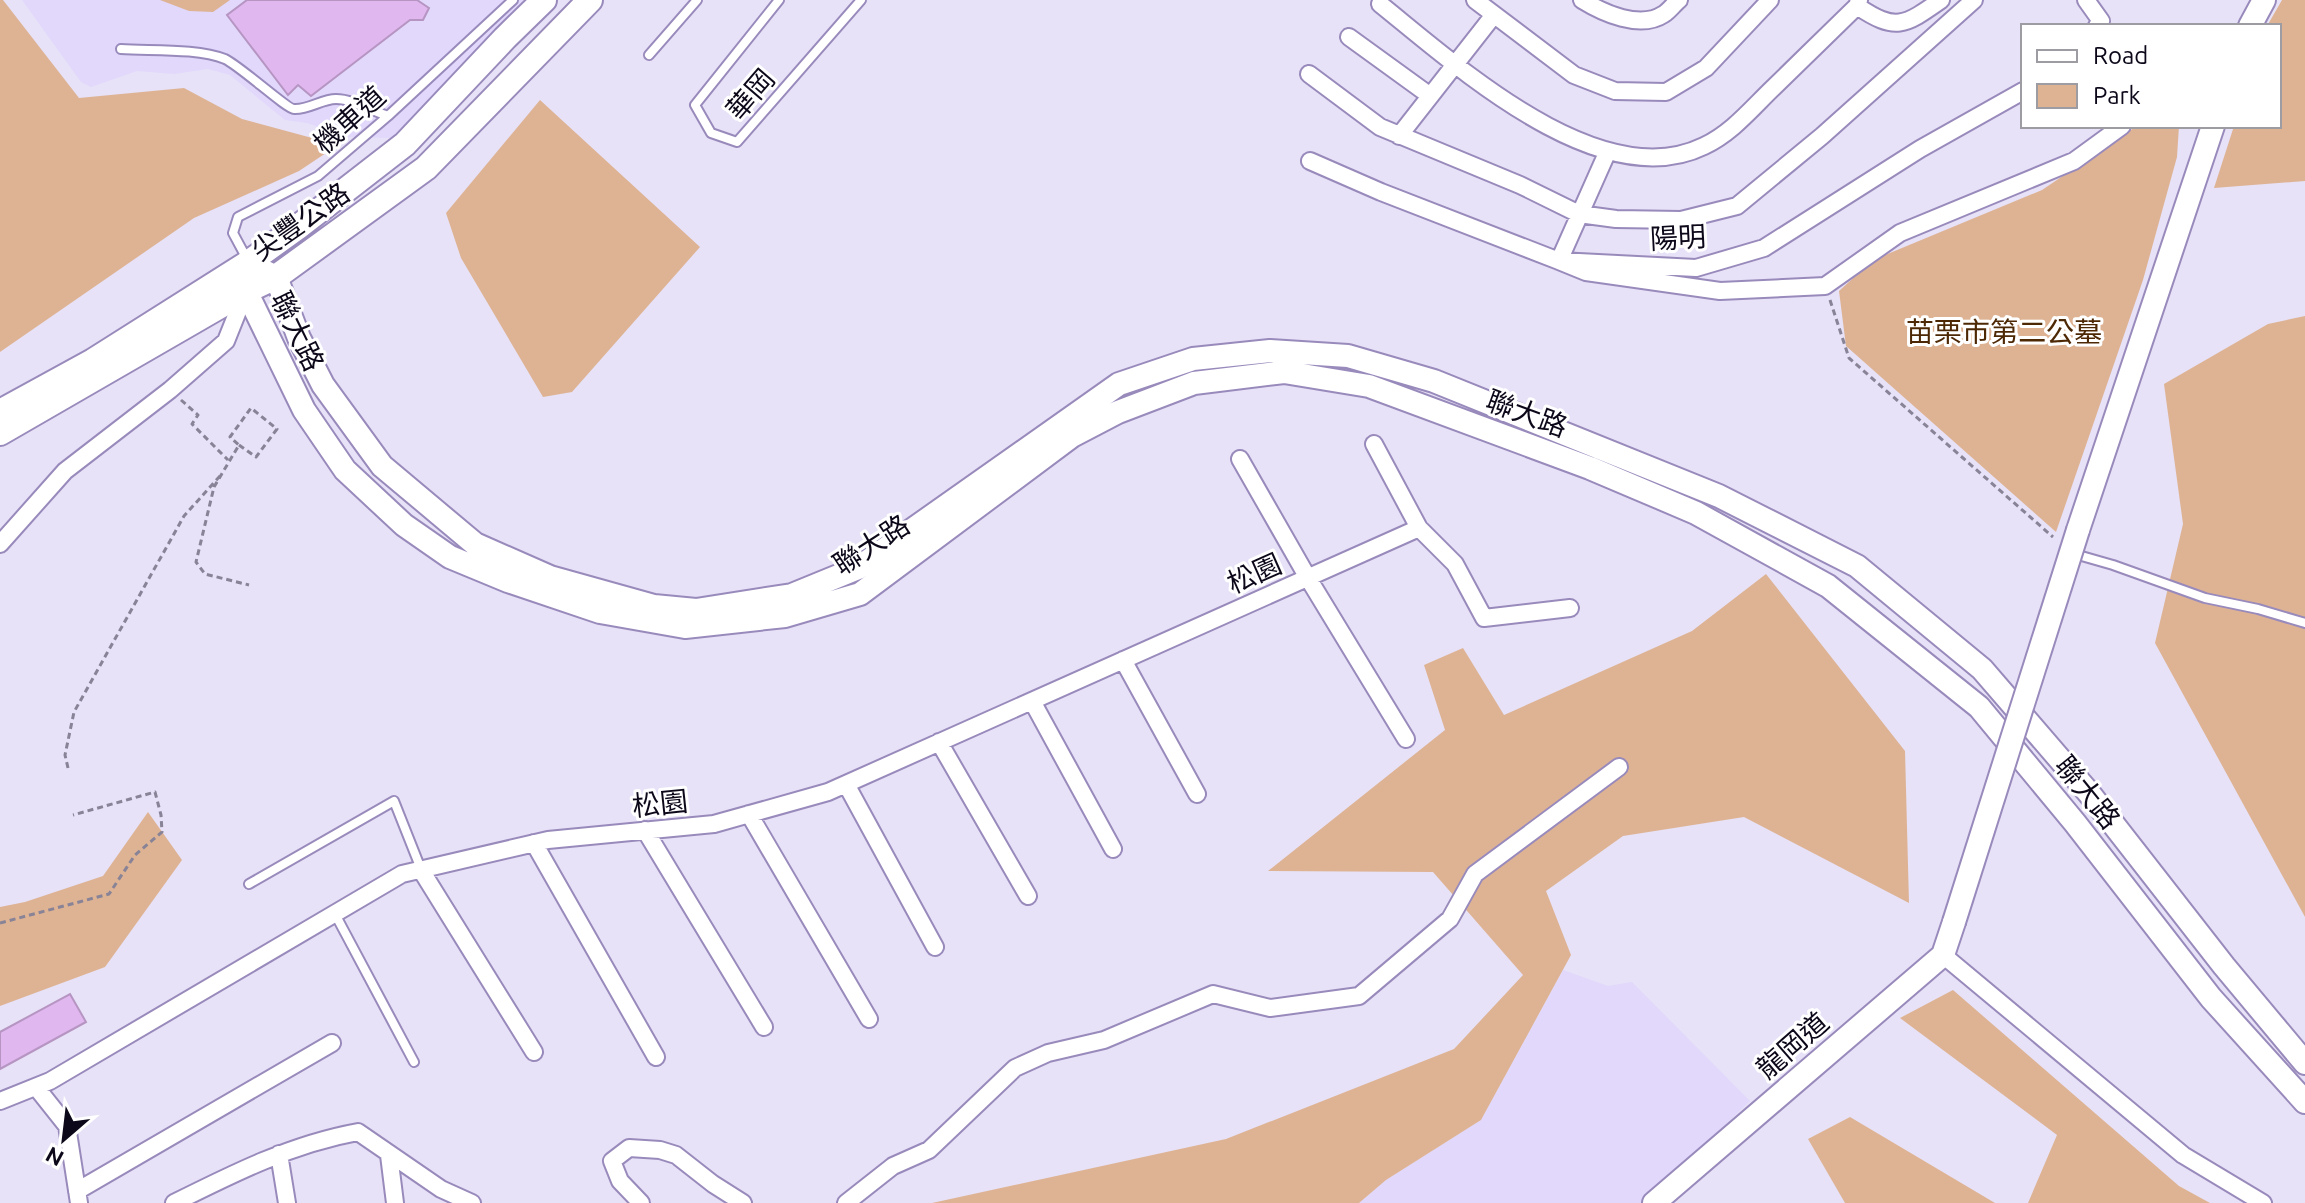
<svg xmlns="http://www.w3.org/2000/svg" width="2305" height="1203" font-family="Ubuntu,'Noto Sans TC',sans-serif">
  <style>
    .built { fill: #e1d8fc }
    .green { fill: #deb394 }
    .building { fill: #e0b7ef; stroke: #b695c2; stroke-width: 2 }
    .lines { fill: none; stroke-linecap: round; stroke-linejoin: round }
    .lane-casing { stroke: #998abc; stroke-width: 12 }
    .street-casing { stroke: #998abc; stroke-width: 20 }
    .secondary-casing { stroke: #998abc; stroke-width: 26 }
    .primary-casing { stroke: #998abc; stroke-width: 28 }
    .path { stroke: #888396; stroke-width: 3; stroke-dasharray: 6 4; stroke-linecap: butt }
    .lane { stroke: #fff; stroke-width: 8 }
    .street { stroke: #fff; stroke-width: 16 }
    .secondary { stroke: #fff; stroke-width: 22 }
    .primary { stroke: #fff; stroke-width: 24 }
    .secondary-bridge-casing { stroke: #998abc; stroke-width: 26; stroke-linecap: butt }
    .secondary-bridge { stroke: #fff; stroke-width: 22 }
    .labels { text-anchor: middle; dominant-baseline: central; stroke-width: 6; stroke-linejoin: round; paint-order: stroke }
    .street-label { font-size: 28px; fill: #0d0819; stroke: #fff }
    .park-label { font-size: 28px; fill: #4d2805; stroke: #fff }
  </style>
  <rect width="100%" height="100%" fill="#e7e2f7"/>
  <path class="built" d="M22 0H527L392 138 348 137 307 123 285 120 230 75 208 69 174 74 137 71 91 87 81 82Z
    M1563 970 1608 986 1632 982 1750 1101 1644 1203H1359L1386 1180 1481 1120Z"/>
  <path class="green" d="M0 0H3L79 98 184 88 242 119 338 145 299 171 194 218 0 352Z
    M160 0H230L213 12 189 11Z
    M2282 0H2305V181L2214 188 2234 126H2279V26H2267Z
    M540 100 700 247 572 392 543 397 461 258 446 213Z
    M2137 126H2179L2177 157 2143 280 2056 532 1846 346 1839 291 1873 260 2042 190Z
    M2305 316V917L2155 643 2183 524 2164 384 2268 324Z
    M1766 574 1905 751 1909 903 1744 817 1623 836 1546 891 1571 955 1481 1120 1386 1180 1359 1203H932L1226 1139 1454 1049 1523 975 1433 872 1268 871 1445 730 1424 665 1463 648 1504 715 1692 631Z
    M148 812 182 860 105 967 0 1006V907L25 902 103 876Z
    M1953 990 2179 1186 2210 1203H2028L2057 1135 1900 1018Z
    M1850 1117 1995 1203H1845L1808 1139Z"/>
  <path class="building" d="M247 0H417L429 8 423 20H410L311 96 298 85 288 95 227 15Z
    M70 994 86 1022 0 1069V1032Z"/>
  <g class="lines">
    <g class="lane-casing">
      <path id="lane" d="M779 0 695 105 711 133 737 142 861 0
        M121 49C151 51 198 48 225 59 240 66 287 109 294 109 308 110 322 99 336 99 353 99 372 111 388 116
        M649 55 697 0
        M247 259 233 233 238 217 318 176 388 116 513 0
        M2071 553 2113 565 2205 598 2258 609 2305 623
        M249 884 394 801 421 869
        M335 914 414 1062"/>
    </g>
    <g class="street-casing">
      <path id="street" d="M1475 0 1574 75 1615 91 1666 92 1706 68 1770 0
        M1582 0C1603 13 1640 30 1664 14 1669 11 1674 4 1679 0
        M2086 0 2101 21 2097 26
        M1380 4C1456 65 1600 197 1704 146 1732 133 1752 108 1774 87 1802 60 1829 33 1857 6L1859 0
        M1857 6C1896 32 1904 26 1941 0
        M1349 37 1429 95
        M1309 74 1380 127 1520 185 1579 214 1616 219 1681 220 1737 206 1822 136 1974 0
        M1399 136 1493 16
        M1607 153 1559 261 1586 272 1720 291 1825 286 1900 233 2074 161 2122 126
        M1310 161 1381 192 1559 261 1696 268 1764 248 1920 149 2023 91
        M1374 444 1419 528 1455 564 1484 618 1570 608
        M1240 459 1308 578 1406 739
        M0 544 65 471 170 390 226 341 246 291
        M1123 660 1197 794
        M1032 701 1113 849
        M939 742 1028 896
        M846 784 935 947
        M749 814 869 1019
        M645 830 764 1027
        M534 843 656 1057
        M421 870 534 1052
        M1943 955 2183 1155 2263 1203
        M36 1087 67 1126 79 1203
        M0 1101 50 1081 402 874 548 840 714 824 828 792 1419 528
        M279 1154 287 1203
        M389 1155 395 1203
        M77 1191 332 1043
        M174 1203C234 1173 292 1144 358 1132L441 1189 472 1203
        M641 1203 620 1181 612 1161 629 1148 660 1150 676 1155 713 1184 743 1203
        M846 1203 893 1166 929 1150 1015 1068 1048 1053 1104 1040 1213 994 1270 1008 1359 996 1450 919 1475 874 1619 767"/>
    </g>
    <g class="secondary-casing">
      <path id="secondary" d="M2250 26 2264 0
        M2078 530 2213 126
        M2305 1063 2224 966 2089 793 1982 669 1857 566 1719 496 1434 381 1348 356 1270 351 1193 359 1119 384 858 568 792 595 696 610 654 606 550 577 475 544 382 466 323 385 299 338 276 277 248 263 246 291 304 410 345 470 404 525 450 557 508 581 600 612 685 627 785 616 860 594 1072 436 1118 412 1194 383 1284 372 1369 386 1590 468 1696 513 1828 586 1979 707 2075 823 2211 998 2305 1102
        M1654 1203 1943 955 1954 922"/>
    </g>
    <g class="primary-casing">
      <path id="primary" d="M0 412 93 361 248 263 298 227 405 144 505 38 544 0
        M0 433 246 291 276 277 426 168 590 0"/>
    </g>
    <path class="path" d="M1830 300 1849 358 2053 537
      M181 400 198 415 192 424 228 460
      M239 445 256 457 277 429 251 408 230 437 239 445 214 487 196 562 205 574 249 585
      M68 768 65 755 74 712 184 516 220 476
      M0 923 109 894 135 855 162 832 161 815 155 792 73 815"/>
    <use href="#lane" class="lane"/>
    <use href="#street" class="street"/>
    <use href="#secondary" class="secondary"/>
    <use href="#primary" class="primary"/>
    <g class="secondary-bridge-casing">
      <path id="secondary-bridge" d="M1954 922 2078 530"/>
    </g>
    <use href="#secondary-bridge" class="secondary-bridge"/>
  </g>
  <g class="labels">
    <g class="street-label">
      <text transform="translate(750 94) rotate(-49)">華岡</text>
      <text transform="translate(349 119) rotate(-42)">機車道</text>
      <text transform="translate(300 221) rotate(-35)">尖豐公路</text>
      <text transform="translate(1678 237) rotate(-3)">陽明</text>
      <text transform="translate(298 331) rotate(64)">聯大路</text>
      <text transform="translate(1527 413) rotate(20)">聯大路</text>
      <text transform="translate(871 544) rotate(-33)">聯大路</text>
      <text transform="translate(1254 573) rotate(-24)">松園</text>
      <text transform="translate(2088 792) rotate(51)">聯大路</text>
      <text transform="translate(660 803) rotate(-6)">松園</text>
      <text transform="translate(1792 1045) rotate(-41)">龍岡道</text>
    </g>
    <g class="park-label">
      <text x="2004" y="331">苗栗市第二公墓</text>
    </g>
  </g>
  <rect x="2021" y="24" width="260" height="104" fill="#ffffff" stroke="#9e9ca3" stroke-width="2"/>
  <rect x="2037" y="50" width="40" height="12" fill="#ffffff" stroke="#9e9ca3" stroke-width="2"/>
  <text x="2093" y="64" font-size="24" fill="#0d0819">Road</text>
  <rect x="2037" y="84" width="40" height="24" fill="#deb394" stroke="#9e9ca3" stroke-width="2"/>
  <text x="2093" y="104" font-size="24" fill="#0d0819">Park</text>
  <g transform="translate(64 1139) rotate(208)" stroke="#ffffff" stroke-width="6" paint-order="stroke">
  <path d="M0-6L14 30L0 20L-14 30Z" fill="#0d0819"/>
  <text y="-12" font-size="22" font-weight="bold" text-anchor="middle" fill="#0d0819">N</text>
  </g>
</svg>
